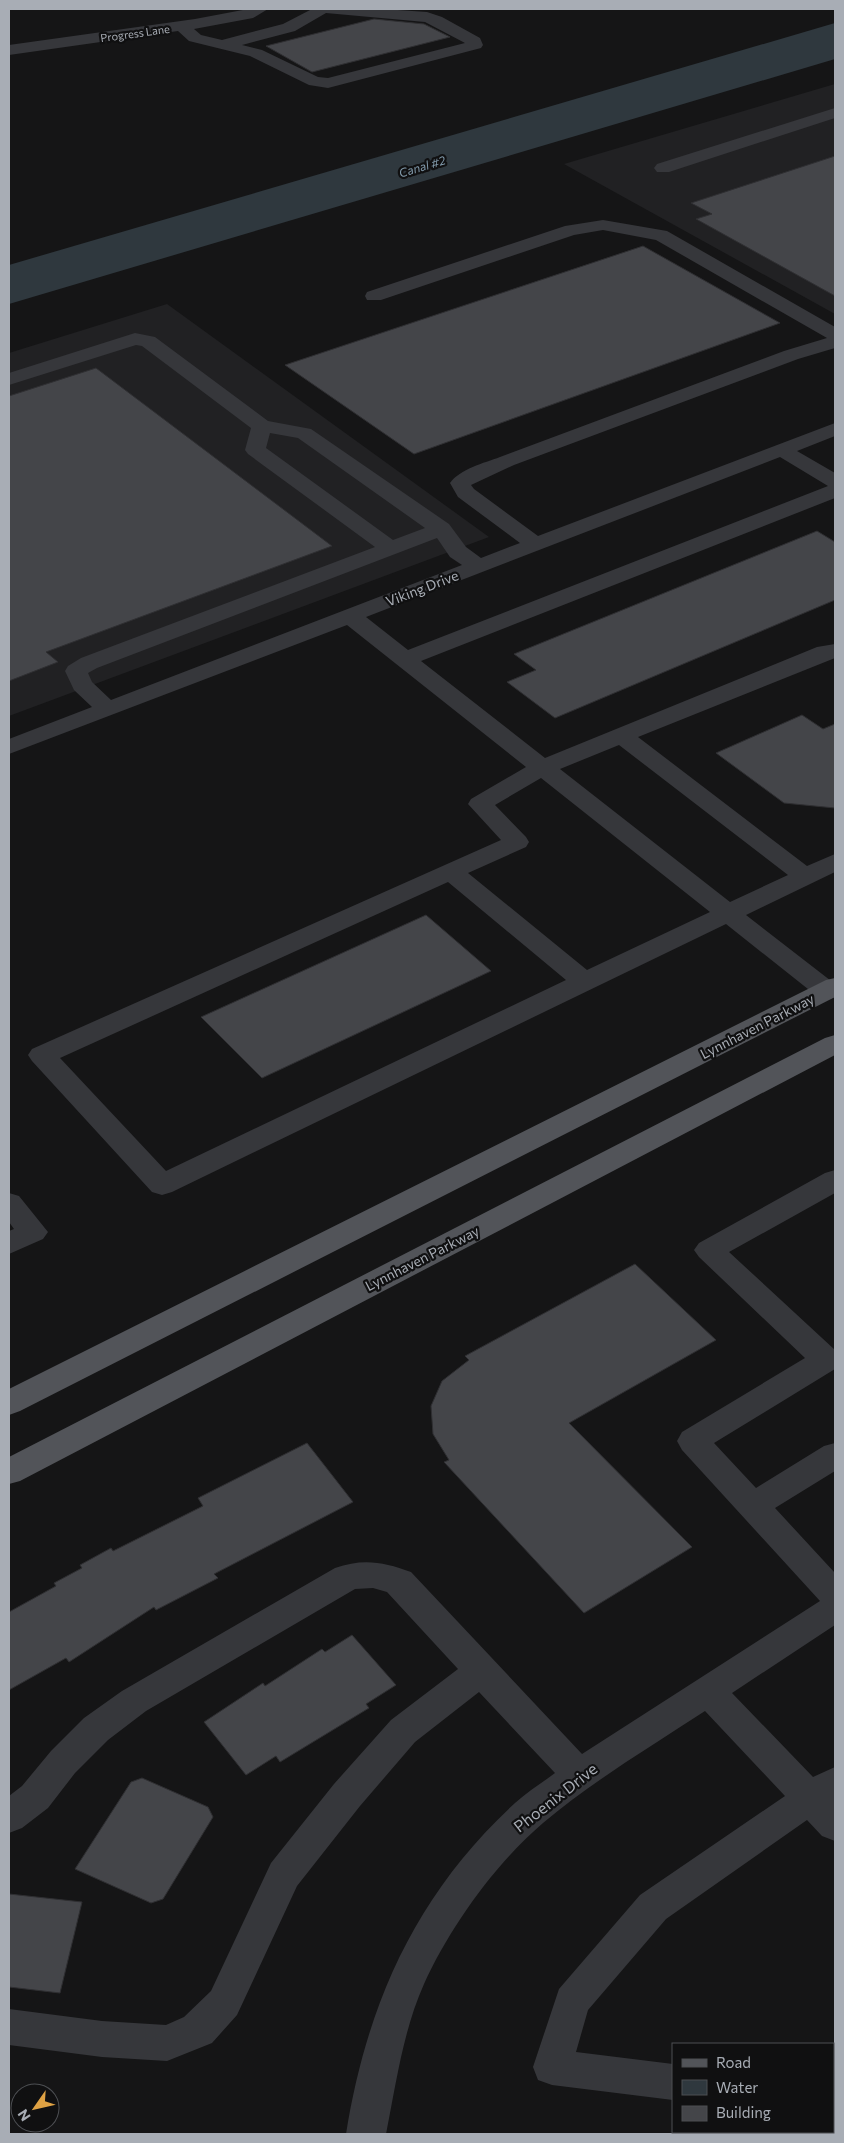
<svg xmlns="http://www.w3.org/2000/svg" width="844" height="2143" font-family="Commissioner,sans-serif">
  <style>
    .built { fill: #212123 }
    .water { fill: #2f383e }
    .building { fill: #444549; stroke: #2f2f32 }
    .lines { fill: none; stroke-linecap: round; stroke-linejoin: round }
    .minor { fill: #36373b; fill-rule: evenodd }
    .major { fill: #525459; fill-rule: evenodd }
    .labels { text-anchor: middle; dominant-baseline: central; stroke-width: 4.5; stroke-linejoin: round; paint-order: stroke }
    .far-street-label { font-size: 11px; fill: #a8adb5; stroke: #101011 }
    .far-water-label { font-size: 12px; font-style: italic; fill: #829bac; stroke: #101011 }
    .street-label { font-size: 14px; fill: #a8adb5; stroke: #101011 }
    .near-street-label { font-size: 16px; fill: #a8adb5; stroke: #101011 }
  </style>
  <rect width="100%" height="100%" fill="#151516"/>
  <path class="built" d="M835 84V314L564 164Z
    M167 304 489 537 9 716V353Z"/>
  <path class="water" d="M835 23V59L9 304V265Z"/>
  <path class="building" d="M374 19 424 24 450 37 312 72 266 46Z
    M835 156V296L696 219 712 214 691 203Z
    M643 246 780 323 414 454 285 365Z
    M96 368 332 546 46 652 58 662 9 681V396Z
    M817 531 835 542V600L555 718 507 682 536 670 514 654Z
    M802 715 823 729 835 724V808L784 803 716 753Z
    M426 915 491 971 262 1078 201 1017Z
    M635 1264 716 1340 569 1423 692 1547 584 1613 444 1462 449 1460 433 1434 431 1406 442 1381 469 1360 465 1356Z
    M307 1443 353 1502 214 1574 218 1578 156 1610 154 1607 69 1662 66 1658 9 1690V1612L56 1586 54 1583 82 1568 80 1565 111 1548 113 1551 203 1506 198 1498Z
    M352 1635 396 1685 366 1704 369 1708 280 1762 276 1756 246 1775 204 1722 263 1683 265 1686 322 1649 325 1652Z
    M142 1778 208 1807 213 1817 163 1899 151 1903 75 1869 131 1782Z
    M9 1894 82 1902 60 1993 9 1987Z"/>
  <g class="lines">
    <path class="minor" d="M248 9H268L253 18 194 29 201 35 222 40 283 24 312 9H383L427 12 442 17 480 38 483 45 481 48 328 88 309 85 250 56 189 41 178 31 9 55V45L195 19ZM326 13 425 22 465 43 328 78 318 77 262 50 242 45 295 31Z
      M835 108V118L669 172H657L654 168 657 164Z
      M603 220 667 231 835 327V348L798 359 514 465 471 485 474 489 538 536 835 423V436L797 451 835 473V498L421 661 545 758 817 647 835 644V658L638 737 807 866 835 854V872L746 915 835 984V997L827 1000 818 997 726 924 172 1192 162 1195 152 1192 32 1061 28 1055 32 1049 501 840 468 804 471 799 526 767 347 625 9 754V739L92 707 74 690 65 671 68 666 81 658 375 547 248 454 245 450 251 428 142 346 136 345 9 385V373L135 333 155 337 268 421 311 429 449 524 466 547 481 558 520 543 458 497 450 483C460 469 484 463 500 457L784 351 827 338 656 240 603 230 574 235 381 300H367L365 296 367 292 565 226ZM270 433 298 438 425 528 393 540 266 448ZM780 457 828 486 408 650 366 617ZM437 538 450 557 462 565 111 700 92 682 88 673 97 668ZM619 745 788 875 730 902 560 769ZM541 778 710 912 587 970 468 873 526 847 529 842 526 837 495 805ZM448 882 566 980 166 1171 60 1058Z
      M835 1170V1193L729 1252 835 1350V1369L714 1443 756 1488 824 1446 835 1443V1471L775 1508 835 1573V1625L732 1693 813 1777 835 1767V1841L822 1836 807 1820 666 1919 588 2010 576 2052 673 2064V2100L552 2085 538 2080 533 2067 559 1989 640 1895 785 1796 705 1711C650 1747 593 1781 543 1823 495 1864 450 1927 424 1984 403 2031 396 2084 386 2134H346C367 2003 416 1894 515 1803 527 1792 542 1783 555 1773L479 1692 415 1742 360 1806 297 1886 237 2015 212 2043 167 2061 102 2057 9 2045V2009L102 2021 166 2025 184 2017 211 1991 271 1863 334 1784 391 1720 458 1669 387 1592 373 1588 355 1589 146 1711 108 1740 75 1773 48 1808 22 1828 9 1833V1796L22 1786 51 1751 84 1718 122 1691 335 1568C363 1558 384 1562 411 1572L582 1754 820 1601 682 1450 677 1441 682 1432 805 1358 699 1257 694 1250 699 1243 825 1173Z
      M9 1193 19 1196 48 1232 43 1239 9 1254V1231L14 1229 9 1222Z
      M833 2083H835V2121H833Z"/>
    <path class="major" d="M835 978V997L20 1411 9 1415V1389L826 980Z
      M835 1035V1055L20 1481 9 1484V1457L825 1038Z"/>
  </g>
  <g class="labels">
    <g class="far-street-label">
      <text transform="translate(135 33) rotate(-8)">Progress Lane</text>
    </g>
    <g class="far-water-label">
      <text transform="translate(422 166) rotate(-17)">Canal #2</text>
    </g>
    <g class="street-label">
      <text transform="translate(422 588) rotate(-21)">Viking Drive</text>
      <text transform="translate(757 1026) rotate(-27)">Lynnhaven Parkway</text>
      <text transform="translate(422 1258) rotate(-27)">Lynnhaven Parkway</text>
    </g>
    <g class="near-street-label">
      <text transform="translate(555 1797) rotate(-38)">Phoenix Drive</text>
    </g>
  </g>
  <rect width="844" height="2143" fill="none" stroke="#a8adb5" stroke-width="20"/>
  <rect x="672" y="2043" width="162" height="90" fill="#101011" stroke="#4d4f53"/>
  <rect x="682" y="2059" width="25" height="8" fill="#525459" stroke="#4d4f53"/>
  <text x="716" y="2068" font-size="15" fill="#a8adb5">Road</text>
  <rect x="682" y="2080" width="25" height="15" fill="#2f383e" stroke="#4d4f53"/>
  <text x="716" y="2093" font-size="15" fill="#a8adb5">Water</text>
  <rect x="682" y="2106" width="25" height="15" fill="#444549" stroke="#4d4f53"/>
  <text x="716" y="2118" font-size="15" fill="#a8adb5">Building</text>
  <g transform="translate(35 2108) rotate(236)"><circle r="24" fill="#101011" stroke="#4d4f53"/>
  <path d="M0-4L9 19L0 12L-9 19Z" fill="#dfa244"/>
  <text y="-8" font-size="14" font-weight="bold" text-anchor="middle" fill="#a8adb5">N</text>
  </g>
</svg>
